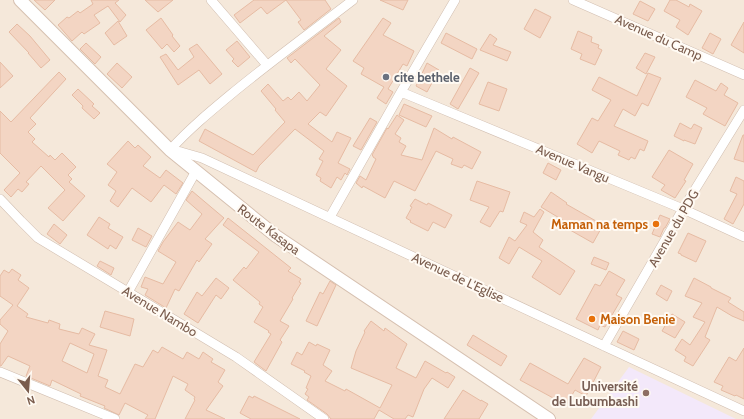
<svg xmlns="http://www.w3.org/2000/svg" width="744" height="419" font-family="Cabin,sans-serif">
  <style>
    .residential { fill: #f5e8da }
    .education { fill: #f3e8fa }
    .building { fill: #f3d5c3; stroke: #e6bba3; fill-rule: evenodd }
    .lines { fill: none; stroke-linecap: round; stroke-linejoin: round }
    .minor-casing { stroke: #d1beb0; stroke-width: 10 }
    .secondary-casing { stroke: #d6c0b0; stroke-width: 14 }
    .minor { stroke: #fff; stroke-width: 9 }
    .secondary { stroke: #fff; stroke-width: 12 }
    .worship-dot { fill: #6b7280; stroke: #fffaf3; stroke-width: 1.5 }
    .food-dot { fill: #e8710a; stroke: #fffaf3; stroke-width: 1.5 }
    .education-dot { fill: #8d6e63; stroke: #fffaf3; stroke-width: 1.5 }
    .labels { text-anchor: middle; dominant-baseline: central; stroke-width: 4; stroke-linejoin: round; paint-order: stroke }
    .street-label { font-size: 13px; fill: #7a5c4d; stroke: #fffaf3 }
    .worship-label { font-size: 13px; font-weight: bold; fill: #5b616d; stroke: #fffaf3; text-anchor: start }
    .food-label { font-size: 13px; font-weight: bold; fill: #c56008; stroke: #fffaf3; text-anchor: end }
    .education-label { font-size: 13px; font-weight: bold; fill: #785e54; stroke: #fffaf3; text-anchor: end }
  </style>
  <rect width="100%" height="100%" fill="#fdf6ec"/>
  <path class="residential" d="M0 0H744V419H0Z"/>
  <path class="education" d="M629 367 736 419H591Z"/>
  <path class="building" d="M34 0H55L45 10Z
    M91 0H119L115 3 126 15 120 22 108 6 94 15 100 23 84 34 82 32 72 41 58 25 67 17 69 18 78 11 80 13 93 4Z
    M145 0H173L158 12Z
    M254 0H325L331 9 304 30 298 22 301 20 286 0 267 14 261 7 240 23 234 15Z
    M380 0H408L403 10Z
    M670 0H676L689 7 690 4 702 11 688 35 676 27 680 20 664 11Z
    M640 1 655 9 648 21 633 14Z
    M535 9 551 17 540 38 524 29Z
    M161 18 173 35 172 36 180 46 174 52 167 44 162 49 146 30Z
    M339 18 341 22 324 36 341 50 326 69 347 86 326 116 320 112 308 124 332 142 337 132 351 138 338 163 350 169 347 175 345 173 341 180 337 177 331 188 320 181 321 178 316 175 323 161 319 159 324 151 295 129 259 166 256 172 199 141 205 129 253 155 285 122 275 110 276 109 261 91 268 84 283 101 288 97 291 100 299 92 307 101 320 85 295 59 291 63 287 58Z
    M383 18 391 23 383 35 414 51 407 66 403 64 388 89 393 92 386 104 377 98 384 87 361 74 364 68 353 61Z
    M118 21 127 36 114 45 105 33Z
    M744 22V53L731 45Z
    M17 24 30 36 50 60 41 68 28 53H29L9 32Z
    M578 31 592 37 591 42 599 45 598 48 602 50 595 65 580 59 582 54 571 49Z
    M446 33 477 49 472 59 441 43Z
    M710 33 721 39 713 54 702 48Z
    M490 34 497 39 493 45 511 52 507 61 480 50Z
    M237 41 250 57 238 67 232 61 234 59 226 50Z
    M86 43 101 57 95 64 80 49Z
    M197 44 222 74 210 84 199 70 178 85 160 57 166 54 178 70 194 57 189 49Z
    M645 53 655 57 646 74 636 68Z
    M0 62 13 76 0 88Z
    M117 63 132 77 122 88 107 74Z
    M427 63 439 70 427 92 416 86Z
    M470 68 479 73 458 109 450 104Z
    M59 72 66 79 30 118 36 124 28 132 35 139 32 142 49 157 50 155 55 160 62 153 76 167 68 175 72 179 69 182 85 196 63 221 48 208 65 190 41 166 26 182 29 184 22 192 18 189 11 197 4 190 20 173 0 153V111L11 122Z
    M648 73 661 78 648 106 642 103 635 116 623 109 614 126 648 141 644 151 640 149 635 159 631 157 629 160 618 155 620 151 599 141 592 153 577 144 592 118 598 121 611 100 592 90 599 77 637 96Z
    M695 80 716 91 721 83 728 88 724 95 738 103 725 126 703 114 707 108 686 97Z
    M488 82 507 89 499 111 479 104Z
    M78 89 94 104 92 106 100 113 94 119 82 108 83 106 72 95Z
    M404 104 432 116 426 127 399 115Z
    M397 115 404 120 395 134 401 138 399 142 406 146 401 155 422 160 434 128 452 139 453 137 481 152 472 169 464 165 462 168 451 164 453 159 436 151 415 191 394 181 385 198 363 186 362 188 356 183 360 176 366 180 376 159 373 157V156L372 155 387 128 388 129Z
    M370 118 377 122 361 150 353 146Z
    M680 123 691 129 694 124 702 128 695 144 684 140V141L674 136Z
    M743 135H744V162L734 159Z
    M128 141 135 148 138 145 151 157 143 166 160 178 166 170 183 183 176 194 164 185 151 202 132 188 118 207 110 201 116 191 108 185 117 172 107 164Z
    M669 150 693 164 684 180 686 181 675 198 661 190 665 185 652 177Z
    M548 163 561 170 556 180 543 173Z
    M736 177 744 181V204L733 224 724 219 737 194 730 191Z
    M477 181 510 192 503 212 500 211 490 227 480 222 489 207 470 200Z
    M192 191 224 218 205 239 212 244 199 262 197 260 179 291 175 289 166 308 145 295 148 289 141 287 145 277 163 284 176 262 158 251 163 242 178 222 190 230 202 214 186 200Z
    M551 192 567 203 566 204 603 225 593 243 563 226 566 222 541 207Z
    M415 199 427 205 428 203 452 215 445 228 433 222 428 231 410 222 411 221 406 218 412 207 410 206Z
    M540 209 544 212 533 232 543 240 539 247 575 271 560 295 532 277 542 261 519 247 509 264 499 258 509 237 515 241 527 225 520 222 524 212 534 217Z
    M660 215 670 219 665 228H664L660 237 652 234Z
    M99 217 110 224 108 228 123 237 116 249 110 245 108 249 87 235Z
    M228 218 291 268 288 271 301 279 299 282 301 283 292 298 293 299 280 321 289 326 280 340 282 342 266 371 254 362 271 334 268 332 269 331 254 322 263 307 259 304 260 302 233 280 244 267 246 269 259 252 223 225Z
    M54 224 67 235 60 244 47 234Z
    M138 228 152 236 146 247 132 240Z
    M688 233 706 241 696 262 681 255V254L678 253Z
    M594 257 609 263 606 270 591 264Z
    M100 261 114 268 111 275 97 266Z
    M12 269 21 275 18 280 29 288 17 306 28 314 26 317 48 323 49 320 60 324 59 329 79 334 82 328 95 334 89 345 107 350 98 376 108 380 105 387 120 394 135 364 143 367 153 350 158 353 162 347 183 359 187 352 199 359 203 352 213 359 211 362 225 370 218 382 223 386 206 410 225 419H185L195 400 194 399 195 397 185 390 188 384 173 376 155 419H145L148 415 125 403 119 415 104 408 105 406 80 396 81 394 52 380 50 386 26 376 30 366 8 356 1 366H0V344L8 331 0 324V320L13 305 0 296V276L4 270 9 273ZM70 343 94 354 87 373 62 361Z
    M609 271 625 280 616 295 622 298 605 327 600 325 598 330 576 319 595 284 600 286Z
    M216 278 229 288 221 299 216 295 198 323 184 314 197 292 202 296Z
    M694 278 711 287V288L731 298 728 302 744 312V321L732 316 717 307 705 337 710 340 693 366 684 361 686 357 675 350 682 339 690 345 705 322 693 317 702 303 685 296Z
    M330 281 336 285 317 326 306 321 320 292 323 294Z
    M661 285 672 291 667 301 656 294Z
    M105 311 134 319 130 336 100 327Z
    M672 314 685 322 675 338 662 331Z
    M371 321 384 331 385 328 407 344 396 368 416 378 425 361 446 373 447 372 455 377 448 388 432 378 424 389 413 417 408 415 405 419H394L379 410 374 419H331L327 414 307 400 309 397 305 394 308 389 306 388 311 376 304 372 305 371 291 364 297 352 302 355 309 342 316 346 317 344 330 350 323 365 332 371 325 381 345 391 346 389 380 408 392 385 351 368 356 351 365 332 364 331Z
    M623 331 639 339 634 350 617 342Z
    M473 335 507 356 501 366 467 345Z
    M744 348V399L736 395 735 396 721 390 723 386 714 382 729 357 736 361Z
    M584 358 601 367 586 396 575 390 566 405 520 380 530 363 568 384Z
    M463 390 481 401V400L488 404 479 419H444Z
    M249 396 253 398 254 396 300 419H251L240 413Z"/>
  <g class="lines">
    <g class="minor-casing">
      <path id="minor" d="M211 0 267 65
        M573 0 744 75
        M401 92 683 209 744 237
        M170 150C190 128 212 110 235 91 273 60 314 30 353 0
        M171 150 181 152 202 158 604 346 744 411
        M0 199 21 221 38 238 128 292 236 357 324 419
        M330 217 401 92 455 0
        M128 292 196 171
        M604 346 683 209 744 110
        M0 372 115 419"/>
    </g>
    <g class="secondary-casing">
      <path id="secondary" d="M20 0 170 150 276 236 549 419"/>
    </g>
    <use href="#minor" class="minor"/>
    <use href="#secondary" class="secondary"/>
  </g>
  <circle class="worship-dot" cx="386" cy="77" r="4"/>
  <g class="food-dot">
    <circle cx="656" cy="224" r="4"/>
    <circle cx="592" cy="319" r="4"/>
  </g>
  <circle class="education-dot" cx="646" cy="393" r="4"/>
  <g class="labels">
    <g class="street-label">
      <text transform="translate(659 37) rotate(24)">Avenue du Camp</text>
      <text transform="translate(573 163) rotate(23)">Avenue Vangu</text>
      <text transform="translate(673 228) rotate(-60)">Avenue du PDG</text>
      <text transform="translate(269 229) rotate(37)">Route Kasapa</text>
      <text transform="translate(458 277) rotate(25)">Avenue de L'Eglise</text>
      <text transform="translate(160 311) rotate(31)">Avenue Nambo</text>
    </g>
    <g class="worship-label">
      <text x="394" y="77">cite bethele</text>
    </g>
    <g class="food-label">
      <text x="648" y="224">Maman na temps</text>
      <text x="600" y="319" text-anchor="start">Maison Benie</text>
    </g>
    <g class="education-label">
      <text x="638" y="386">Université<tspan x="638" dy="15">de Lubumbashi</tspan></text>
    </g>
  </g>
  <g transform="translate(28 391) rotate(163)" stroke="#fffaf3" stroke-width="3" paint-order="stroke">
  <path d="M0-3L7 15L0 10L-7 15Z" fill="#7a5c4d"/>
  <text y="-6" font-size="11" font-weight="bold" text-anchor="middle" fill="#7a5c4d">N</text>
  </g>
</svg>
